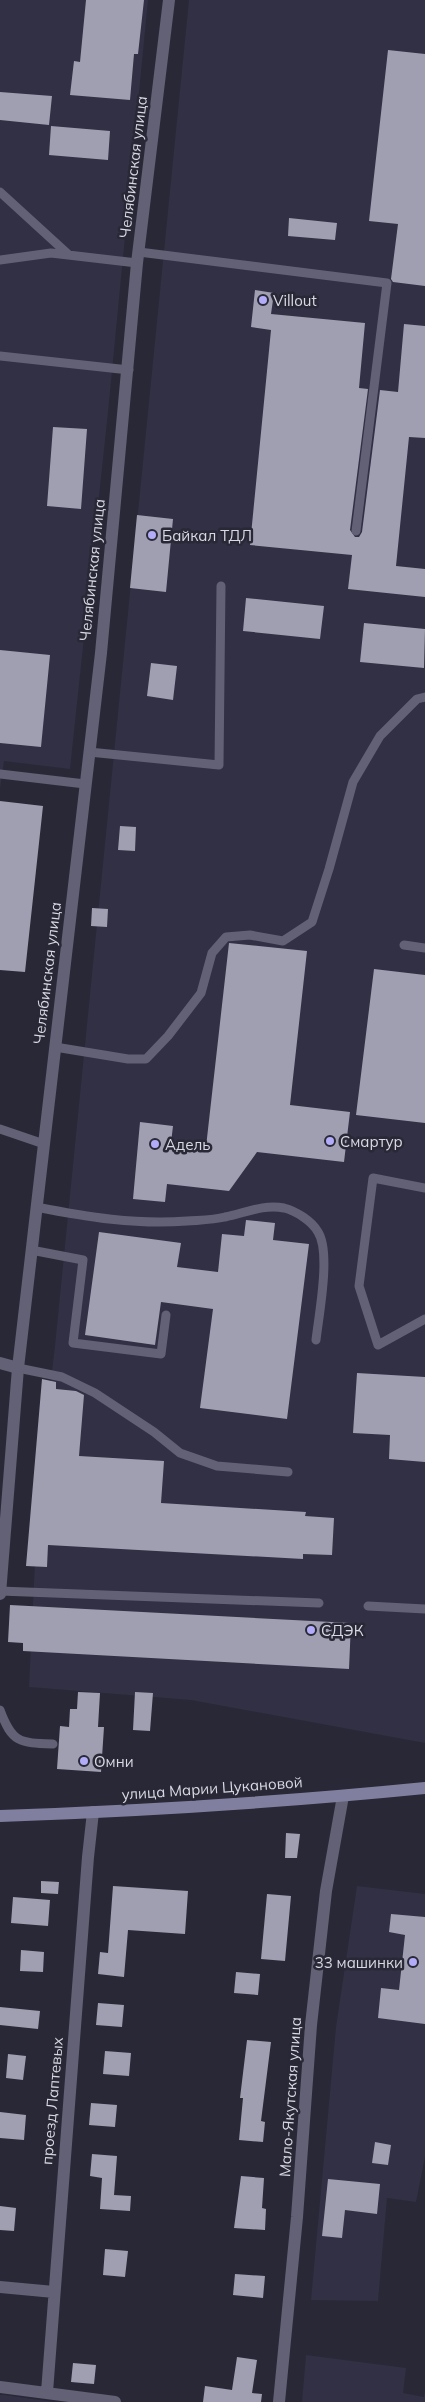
<svg xmlns="http://www.w3.org/2000/svg" width="425" height="2402" font-family="Mulish,sans-serif">
  <style>
    .built { fill: #313044 }
    .building { fill: #a09fb1 }
    .lines { fill: none; stroke-linecap: round; stroke-linejoin: round }
    .lane { stroke: #626175; stroke-width: 9 }
    .street { stroke: #626175; stroke-width: 12 }
    .secondary { stroke: #817f9f; stroke-width: 12 }
    .poi-dot { fill: #b3adf9; stroke: #292837; stroke-width: 2 }
    .labels { text-anchor: middle; dominant-baseline: central; stroke-width: 5; stroke-linejoin: round; paint-order: stroke }
    .street-label { font-size: 15px; fill: #d9d9e3; stroke: #292837 }
    .poi-label { font-size: 15px; fill: #d9d9e3; stroke: #292837; text-anchor: start }
  </style>
  <rect width="100%" height="100%" fill="#292837"/>
  <path class="built" d="M0 0H148L108 412 70 769 4 761 0 789Z
    M189 0H425V1743L191 1700 29 1687 39 1478 55 1346Z
    M357 1886 425 1894V2157L416 2202 387 2198 378 2301 311 2300 336 2027Z
    M306 2355 406 2368 403 2393 424 2397 425 2391V2402H302Z
    M0 2395H5L54 2402H0Z"/>
  <path class="building" d="M86 0H144L138 54H134L130 100 70 95 74 61 80 62Z
    M388 50 425 54V286L393 282 391 279 398 224 369 221Z
    M0 92 52 96 49 125 0 120Z
    M51 126 110 131 108 160 49 155Z
    M289 218 337 223 335 240 288 236Z
    M255 290 274 293 271 314 365 323 359 388 368 389 350 530 355 537H359L362 532 380 390 398 392 404 324 425 326V438L409 437 396 566 425 569V597L348 589 352 555 250 545 271 330 251 327Z
    M53 427 87 429 81 509 47 506Z
    M137 515 173 519 166 592 130 588Z
    M246 598 324 606 320 639 243 631Z
    M364 623 425 629 424 668 360 662Z
    M0 650 50 655 41 747 0 743Z
    M151 663 177 666 173 700 147 696Z
    M0 801 43 806 25 972 0 970Z
    M120 826 136 827 135 851 118 850Z
    M92 908 108 909 107 927 91 926Z
    M229 943 307 951 290 1105 350 1112 344 1162 257 1152 229 1191 167 1184 165 1202 133 1199 140 1122 173 1126 171 1143 206 1147Z
    M374 969 425 975V1123L356 1115Z
    M246 1220 275 1223 273 1240 309 1244 287 1419 200 1408 213 1309 161 1302 155 1345 85 1335 99 1232 181 1243 177 1267 218 1272 222 1234 244 1236Z
    M357 1373 425 1377V1462L389 1459 390 1435 353 1433Z
    M42 1379 56 1382V1389L76 1391 84 1395 79 1456 164 1461 161 1503 306 1512 305 1516 334 1518 332 1555 303 1554V1559L48 1545 47 1567 26 1566Z
    M10 1605 351 1623 349 1669 23 1651V1643L8 1642Z
    M78 1692 100 1693 98 1727H104L101 1772 57 1769 60 1726 69 1727 70 1709H77Z
    M135 1692 153 1693 150 1731 133 1730Z
    M286 1833 300 1834 297 1858H285Z
    M41 1881 59 1882 58 1894 41 1893Z
    M113 1886 188 1891 185 1934 128 1930 124 1977 98 1974 100 1952 108 1953Z
    M267 1894 291 1896 285 1961 261 1959Z
    M13 1897 50 1900 48 1926 11 1923Z
    M391 1914 425 1917V2024L378 2018 381 1988 399 1990 405 1935 389 1932Z
    M21 1950 44 1952 43 1972 20 1971Z
    M236 1972 260 1974 258 1995 234 1993Z
    M98 2003 124 2005 122 2027 96 2025Z
    M0 2007 40 2011 38 2029 0 2025Z
    M247 2040 271 2042 261 2121 265 2122 263 2142 239 2140 243 2098H240Z
    M105 2051 131 2053 129 2076 103 2074Z
    M8 2054 26 2056 23 2080 6 2078Z
    M91 2103 117 2105 115 2127 89 2125Z
    M0 2112 26 2115 24 2140 0 2138Z
    M375 2142 391 2145 388 2165 372 2163Z
    M92 2154 117 2156 114 2195 131 2196 130 2211 100 2209 102 2178 90 2176Z
    M241 2176 264 2178 262 2208 266 2209 265 2230 234 2228Z
    M328 2179 380 2184 377 2214 345 2210 342 2238 322 2236Z
    M0 2206 16 2208 14 2231 0 2230Z
    M105 2249 128 2251 125 2277 103 2275Z
    M235 2274 265 2276 263 2298 233 2295Z
    M237 2357 257 2360 252 2393 262 2394 261 2402H203L205 2386 232 2390Z
    M73 2363 96 2365 94 2384 71 2382Z"/>
  <g class="lines">
    <path class="lane" d="M0 192 69 255
      M139 252 387 283 356 531
      M0 260 51 253 137 263
      M0 356 129 370
      M89 752 219 765 221 586
      M0 774 85 784
      M404 945 425 948
      M55 1047 128 1059H146L168 1036 201 993 212 953 226 937 250 935 283 941 312 922 329 869 353 782 380 736 417 699 425 697
      M0 1129 44 1144
      M425 1188 373 1178 359 1286 378 1345 425 1319
      M36 1207C87 1217 136 1225 187 1221 200 1220 213 1220 225 1217 245 1213 263 1204 284 1208 296 1211 312 1221 318 1232 331 1252 319 1314 316 1340
      M31 1250 83 1260 73 1343 161 1354 166 1315
      M18 1368 62 1377 95 1393 154 1432 180 1453 217 1466 288 1472
      M0 1591 319 1603
      M368 1606 425 1609
      M0 1710C12 1743 20 1743 53 1744"/>
    <path class="street" d="M0 1363 18 1368
      M0 1594 18 1368 101 653 137 263 169 0
      M0 2287 54 2292
      M0 2387 115 2402
      M47 2392 88 1857 93 1812
      M279 2402 297 2217 311 2025 326 1891 343 1796"/>
    <path class="secondary" d="M0 1816C142 1811 284 1802 425 1788"/>
  </g>
  <g class="poi-dot">
    <circle cx="263" cy="300" r="5"/>
    <circle cx="152" cy="535" r="5"/>
    <circle cx="330" cy="1141" r="5"/>
    <circle cx="155" cy="1144" r="5"/>
    <circle cx="311" cy="1630" r="5"/>
    <circle cx="84" cy="1761" r="5"/>
    <circle cx="413" cy="1962" r="5"/>
  </g>
  <g class="labels">
    <g class="street-label">
      <text transform="translate(133 167) rotate(-83)">Челябинская улица</text>
      <text transform="translate(92 570) rotate(-84)">Челябинская улица</text>
      <text transform="translate(47 973) rotate(-83)">Челябинская улица</text>
      <text transform="translate(212 1788) rotate(-4)">улица Марии Цукановой</text>
      <text transform="translate(290 2097) rotate(-86)">Мало-Якутская улица</text>
      <text transform="translate(52 2101) rotate(-85)">проезд Лаптевых</text>
    </g>
    <g class="poi-label">
      <text x="273" y="300">Villout</text>
      <text x="162" y="535">Байкал ТДЛ</text>
      <text x="340" y="1141">Смартур</text>
      <text x="165" y="1144">Адель</text>
      <text x="321" y="1630">СДЭК</text>
      <text x="94" y="1761">Омни</text>
      <text x="403" y="1962" text-anchor="end">33 машинки</text>
    </g>
  </g>
</svg>
